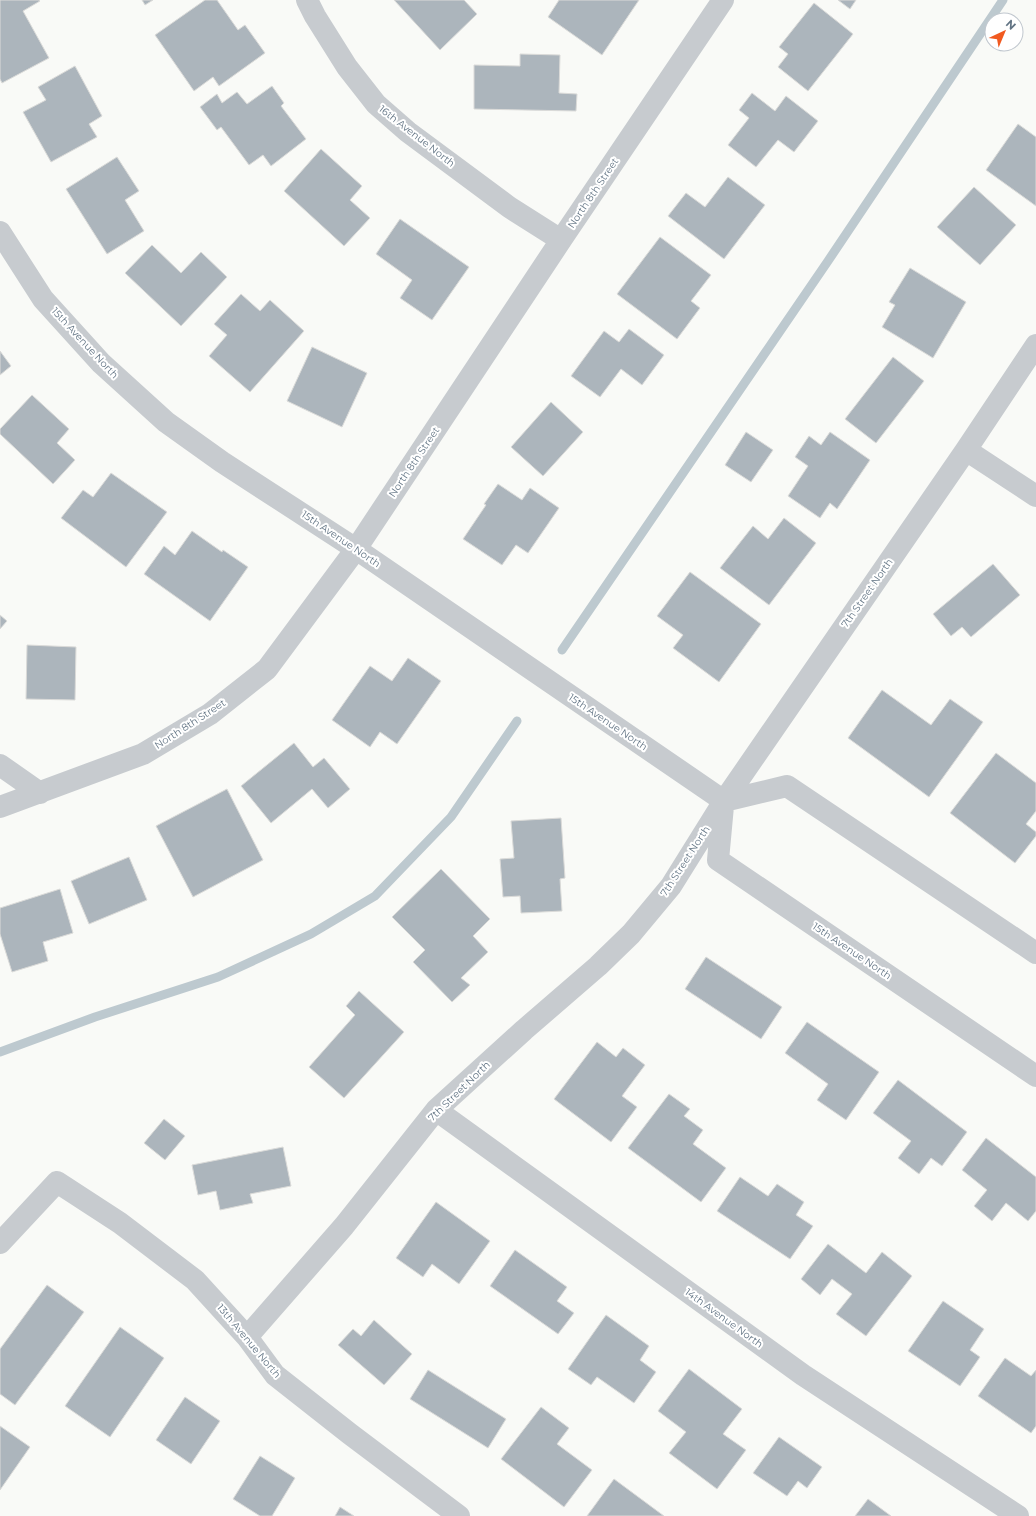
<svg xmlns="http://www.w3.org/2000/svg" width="1036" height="1516" font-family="Montserrat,sans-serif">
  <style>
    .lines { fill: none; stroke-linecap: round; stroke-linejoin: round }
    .stream { stroke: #bdc9cf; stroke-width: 9 }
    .building { fill: #acb5bc; stroke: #dbdbd9 }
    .minor { stroke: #c7cbcf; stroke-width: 22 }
    .labels { text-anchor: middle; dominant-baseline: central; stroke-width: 4; stroke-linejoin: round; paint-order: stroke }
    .street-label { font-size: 10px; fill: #627484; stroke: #fff }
  </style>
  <rect width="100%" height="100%" fill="#f9faf7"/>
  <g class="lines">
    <path class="stream" d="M562 650 828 261 1003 0
      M0 1052 95 1017 218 977 311 934 375 896 451 817 517 721"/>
  </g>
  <path class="building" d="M0 0H39L40 1 23 11 49 58 2 83 0 79Z
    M142 0H153L145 5Z
    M205 0H217L238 30 245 25 265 53 219 86 213 77 194 91 155 35Z
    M394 0H464L477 14 440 50Z
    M559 0H639L602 55 548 17Z
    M838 0H856L850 9Z
    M814 3 853 34 808 91 778 67 788 54 779 47Z
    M520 54 560 55 559 93 577 94 576 111 474 109V65L520 66Z
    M75 66 102 116 89 124 97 137 51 162 23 112 46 100 38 87Z
    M272 86 284 103 281 106 306 139 271 166 263 155 249 165 221 127 217 130 200 107 217 94 222 103 237 92 247 104Z
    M752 93 775 111 786 96 818 121 794 152 778 140 756 167 728 145 749 118 739 110Z
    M1018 124 1036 137V206L986 170Z
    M321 149 362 186 350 200 370 218 344 246 284 191Z
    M117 157 139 191 125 200 144 231 107 254 66 189Z
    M728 177 765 205 724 259 668 216 686 193 705 207Z
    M974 187 1016 225 980 265 937 227Z
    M400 219 469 267 432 320 400 298 412 280 376 254Z
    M660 237 711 275 691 301 700 308 677 339 617 294Z
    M152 245 181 273 201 252 227 277 181 326 125 273Z
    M910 268 966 302 933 358 882 327 895 305 889 302Z
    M241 294 260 311 270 300 304 331 250 392 209 356 227 335 214 324Z
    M629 329 664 355 642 385 621 369 600 397 571 376 604 331 619 342Z
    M312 347 367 373 342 427 287 401Z
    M0 351 11 366 0 375Z
    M893 357 924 381 876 443 845 419Z
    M32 395 69 429 57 443 75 460 53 484 0 434V429Z
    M551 402 583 432 543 476 511 447Z
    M746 432 773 450 751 482 725 465Z
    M830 432 870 460 837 509 830 503 820 518 788 496 808 466 795 457 809 436 821 445Z
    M111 473 167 512 126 567 61 518 83 490 93 497Z
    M498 484 522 500 530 488 559 508 528 553 516 545 502 565 463 539 486 505 484 504Z
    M784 518 816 543 769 605 720 568 753 526 768 539Z
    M192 531 222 552 223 550 248 567 210 621 144 574 164 546 175 555Z
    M993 564 1020 595 971 637 962 627 951 636 933 614Z
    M690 572 761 624 719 682 673 648 683 635 657 616Z
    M0 615 7 621 0 629Z
    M27 645 76 647 75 700 26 699Z
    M408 658 441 681 397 744 380 732 370 747 332 720 370 666 392 681Z
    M882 690 931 725 950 699 983 722 929 797 848 738Z
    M294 743 313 767 324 758 350 789 328 808 312 789 271 823 241 786Z
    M996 753 1036 783V811L1026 824 1036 832V836L1015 863 950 813Z
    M227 789 263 860 193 897 156 826Z
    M561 818 565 878 560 879 562 911 521 913 520 896 503 897 500 859 514 858 511 821Z
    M129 857 147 900 89 924 71 881Z
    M441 869 490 919 473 936 488 952 461 978 470 985 452 1002 413 962 425 950 392 917Z
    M60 889 73 933 43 942 48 961 12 972 0 934V908Z
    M706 957 782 1007 761 1039 685 989Z
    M359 991 404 1032 344 1098 309 1067 355 1015 346 1006Z
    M807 1022 879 1072 846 1120 817 1100 828 1084 785 1053Z
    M597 1042 616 1057 623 1048 645 1065 622 1096 637 1107 611 1142 554 1099Z
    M898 1080 967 1132 942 1166 931 1158 919 1174 898 1158 911 1141 873 1113Z
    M669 1094 690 1109 684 1116 703 1130 693 1144 726 1168 701 1202 628 1148Z
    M164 1119 185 1136 165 1160 144 1143Z
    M986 1138 1036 1177V1211L1028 1221 1006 1203 992 1221 974 1206 987 1190 962 1170Z
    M283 1147 291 1186 250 1194 253 1203 220 1210 216 1191 198 1195 192 1165Z
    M740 1177 768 1196 777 1184 804 1202 796 1215 813 1226 790 1259 717 1211Z
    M436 1202 490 1241 459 1284 432 1264 423 1277 396 1258Z
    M828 1244 866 1273 882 1252 912 1276 866 1336 836 1314 852 1294 832 1279 820 1295 801 1279Z
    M515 1250 567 1287 557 1301 574 1313 558 1334 490 1286Z
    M47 1285 84 1312 15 1405 0 1394V1349Z
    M943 1301 984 1329 970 1350 980 1357 960 1386 908 1351Z
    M606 1315 649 1346 640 1360 656 1372 634 1403 597 1377 591 1385 568 1369Z
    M374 1320 412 1354 384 1385 338 1345 353 1329 361 1336Z
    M120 1327 164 1358 110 1437 65 1406Z
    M1005 1358 1031 1376 1036 1370V1426L1031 1433 978 1396Z
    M689 1369 742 1409 723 1434 746 1450 717 1489 669 1453 686 1432 658 1411Z
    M428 1370 506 1419 488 1448 410 1399Z
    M185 1397 220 1421 191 1464 156 1440Z
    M541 1407 569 1428 557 1444 592 1470 564 1507 501 1459Z
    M0 1426 30 1447 0 1490Z
    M779 1437 822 1467 807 1488 798 1481 787 1496 753 1473Z
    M260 1456 295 1478 272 1516H260L233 1499Z
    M614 1479 664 1516H587Z
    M868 1499 891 1516H855Z
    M340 1507 354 1516H335Z"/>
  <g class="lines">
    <path class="minor" d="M307 0 315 16 347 67 376 104 408 132 509 207 561 240
      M0 232 43 299 101 363 166 422 222 462 356 549 724 801 787 786 1036 953
      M966 450 1036 496
      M0 765 40 793
      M723 806 718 860 1036 1076
      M0 807 143 754 210 714 267 669 356 549 561 240 723 0
      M436 1110 803 1375 1018 1516
      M0 1243 57 1182 120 1223 195 1280 247 1337 275 1375 350 1434 459 1516
      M247 1337 344 1226 436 1110 524 1030 598 966 631 934 671 886 724 801 966 450 1036 345"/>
  </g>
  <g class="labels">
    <g class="street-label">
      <text transform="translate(417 136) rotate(38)">16th Avenue North</text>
      <text transform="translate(593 193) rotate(-56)">North 8th Street</text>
      <text transform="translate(85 343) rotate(47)">15th Avenue North</text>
      <text transform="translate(414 462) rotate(-56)">North 8th Street</text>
      <text transform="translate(341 539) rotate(34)">15th Avenue North</text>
      <text transform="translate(867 593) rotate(-55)">7th Street North</text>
      <text transform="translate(608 722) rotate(34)">15th Avenue North</text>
      <text transform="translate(190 724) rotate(-33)">North 8th Street</text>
      <text transform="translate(685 861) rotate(-57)">7th Street North</text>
      <text transform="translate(852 951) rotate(34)">15th Avenue North</text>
      <text transform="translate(459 1091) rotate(-44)">7th Street North</text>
      <text transform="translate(724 1318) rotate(36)">14th Avenue North</text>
      <text transform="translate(249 1341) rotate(50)">13th Avenue North</text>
    </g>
  </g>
  <g transform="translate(1004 32) rotate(44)"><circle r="19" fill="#ffffff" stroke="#c0c7ce"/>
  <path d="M0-3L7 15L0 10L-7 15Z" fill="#f15a20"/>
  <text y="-6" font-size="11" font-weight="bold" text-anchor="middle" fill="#627484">N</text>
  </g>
</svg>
